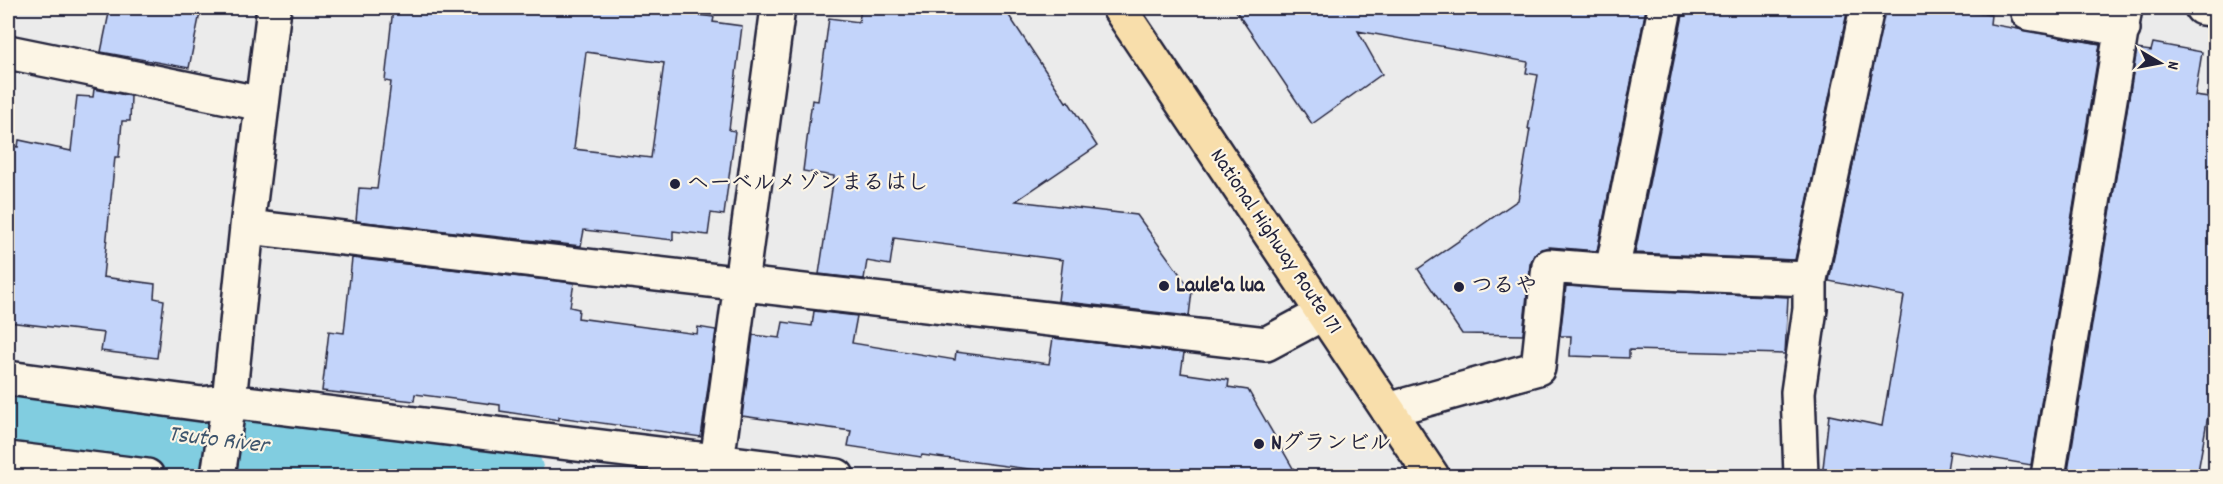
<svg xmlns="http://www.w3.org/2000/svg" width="2223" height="484" font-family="Dekko,'Klee One',sans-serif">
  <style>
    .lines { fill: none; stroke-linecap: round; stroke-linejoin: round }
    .river { stroke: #81cde0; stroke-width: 90 }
    .building { fill: #c3d4fa; stroke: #22223b; stroke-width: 1.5; fill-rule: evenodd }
    .pedestrian-casing { stroke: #22223b; stroke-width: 38 }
    .minor-casing { stroke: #22223b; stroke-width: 38 }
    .trunk-casing { stroke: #22223b; stroke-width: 38 }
    .pedestrian { stroke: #fcf5e5; stroke-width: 33 }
    .minor { stroke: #fcf5e5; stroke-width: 33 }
    .trunk { stroke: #f8deab; stroke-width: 33 }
    .poi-dot { fill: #22223b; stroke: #fcf5e5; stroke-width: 2 }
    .labels { text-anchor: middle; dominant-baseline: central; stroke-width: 4.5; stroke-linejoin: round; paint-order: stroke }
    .poi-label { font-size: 22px; font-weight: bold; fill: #22223b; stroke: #fcf5e5; text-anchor: start }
    .street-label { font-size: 22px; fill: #22223b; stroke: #fcf5e5 }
    .water-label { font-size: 24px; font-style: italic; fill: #3e556d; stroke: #fcf5e5 }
  </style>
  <rect width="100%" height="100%" fill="#ebebeb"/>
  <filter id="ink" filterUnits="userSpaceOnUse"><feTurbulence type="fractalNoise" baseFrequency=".0167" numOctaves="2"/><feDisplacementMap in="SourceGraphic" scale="12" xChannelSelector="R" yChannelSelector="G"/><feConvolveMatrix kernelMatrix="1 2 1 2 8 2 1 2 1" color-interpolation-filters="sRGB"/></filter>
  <g filter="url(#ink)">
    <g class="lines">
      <path class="river" d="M8 415 499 476"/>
    </g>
    <path class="building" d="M110 8H201L189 68 101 52Z
      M393 8H666L665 11 714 17 713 22 742 26 729 130 735 131 724 215 711 213 708 235 673 231V240L584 230 581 246 356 221 359 188 377 189 391 82 385 81ZM586 52 664 63 651 158 574 149Z
      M861 8H1004L1066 102 1068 101 1097 146 1016 201 1137 215 1192 291 1189 316 1058 301 1063 260 894 238 890 265 867 261 864 279 819 274 834 176 803 171 812 100 818 101 829 18 859 22Z
      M1234 8 1646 9 1597 251 1550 247 1541 249 1534 255 1530 264 1523 335 1462 334 1418 269 1518 200 1530 129H1528L1538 75 1526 73 1528 62 1358 31 1382 74 1312 124Z
      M1688 8H1848L1795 260 1635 253 1683 15 1686 16Z
      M1885 8H1942L1991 15 1990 24 2100 44 2031 465 1950 451 1946 477H1822L1829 415 1882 426 1904 296 1829 281Z
      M2153 43 2202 52 2195 96 2216 99V394L2212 393 2197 477H2096L2068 471 2137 49 2151 51Z
      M94 89 131 96 130 121H122L119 157H115L103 277 155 284 154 298 164 300 157 358 101 351 104 333 8 322V145L18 147 19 140 71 151 77 96 93 97Z
      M352 258 574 283 570 307 579 309 578 318 697 334 698 327 716 330 701 437 559 417V420L500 411V405L415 394 414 401 322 391 329 331 344 333Z
      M1566 286 1788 297 1785 354 1629 350V358L1570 356 1571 336H1560Z
      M814 311 857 316 852 343 955 360 956 352 1049 364 1053 338 1184 353 1181 373 1229 380 1228 387 1248 390 1298 477H1035L1036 470 922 455 921 457 848 446 851 431 742 416 753 335 780 338 783 322 812 326Z"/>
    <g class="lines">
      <g class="pedestrian-casing">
        <path id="pedestrian" d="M8 378 202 404 229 401"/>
      </g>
      <g class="minor-casing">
        <path id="minor" d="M2029 8 2028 13 2123 29
          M2202 8 2216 10
          M8 52 262 104
          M247 227 1266 344 1322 314
          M1612 271 1665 8
          M229 401 837 476
          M1388 410 1538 368 1549 266 1612 271 1810 279
          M8 459 147 476
          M717 462 778 8
          M218 476 229 401 247 227 274 8
          M1801 476 1798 392 1810 309V279L1867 8
          M2048 476 2125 8"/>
      </g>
      <g class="trunk-casing">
        <path id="trunk" d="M1119 8 1432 476"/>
      </g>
      <use href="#pedestrian" class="pedestrian"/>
      <use href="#minor" class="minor"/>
      <use href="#trunk" class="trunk"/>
    </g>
  </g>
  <g class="poi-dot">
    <circle cx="675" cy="184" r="6"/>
    <circle cx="1164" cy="286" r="6"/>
    <circle cx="1459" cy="287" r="6"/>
    <circle cx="1259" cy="444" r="6"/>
  </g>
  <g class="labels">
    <g class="poi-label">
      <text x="687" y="184">ヘーベルメゾンまるはし</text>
      <text x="1176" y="286">Laule'a lua</text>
      <text x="1471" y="287">つるや</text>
      <text x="1271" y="444">Nグランビル</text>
    </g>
    <g class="street-label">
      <text transform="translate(1275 242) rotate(56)">National Highway Route 171</text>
    </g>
    <g class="water-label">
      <text transform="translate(218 441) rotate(7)">Tsuto River</text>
    </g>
  </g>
  <rect width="2223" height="484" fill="none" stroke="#fcf5e5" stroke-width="30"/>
  <rect x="15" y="15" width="2193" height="454" fill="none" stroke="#22223b" stroke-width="2" filter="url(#ink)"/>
  <g transform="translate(2160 63) rotate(100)" stroke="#fcf5e5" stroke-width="4.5" paint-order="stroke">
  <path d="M0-4.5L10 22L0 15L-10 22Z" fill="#22223b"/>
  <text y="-9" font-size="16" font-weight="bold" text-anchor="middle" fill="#22223b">N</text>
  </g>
</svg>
